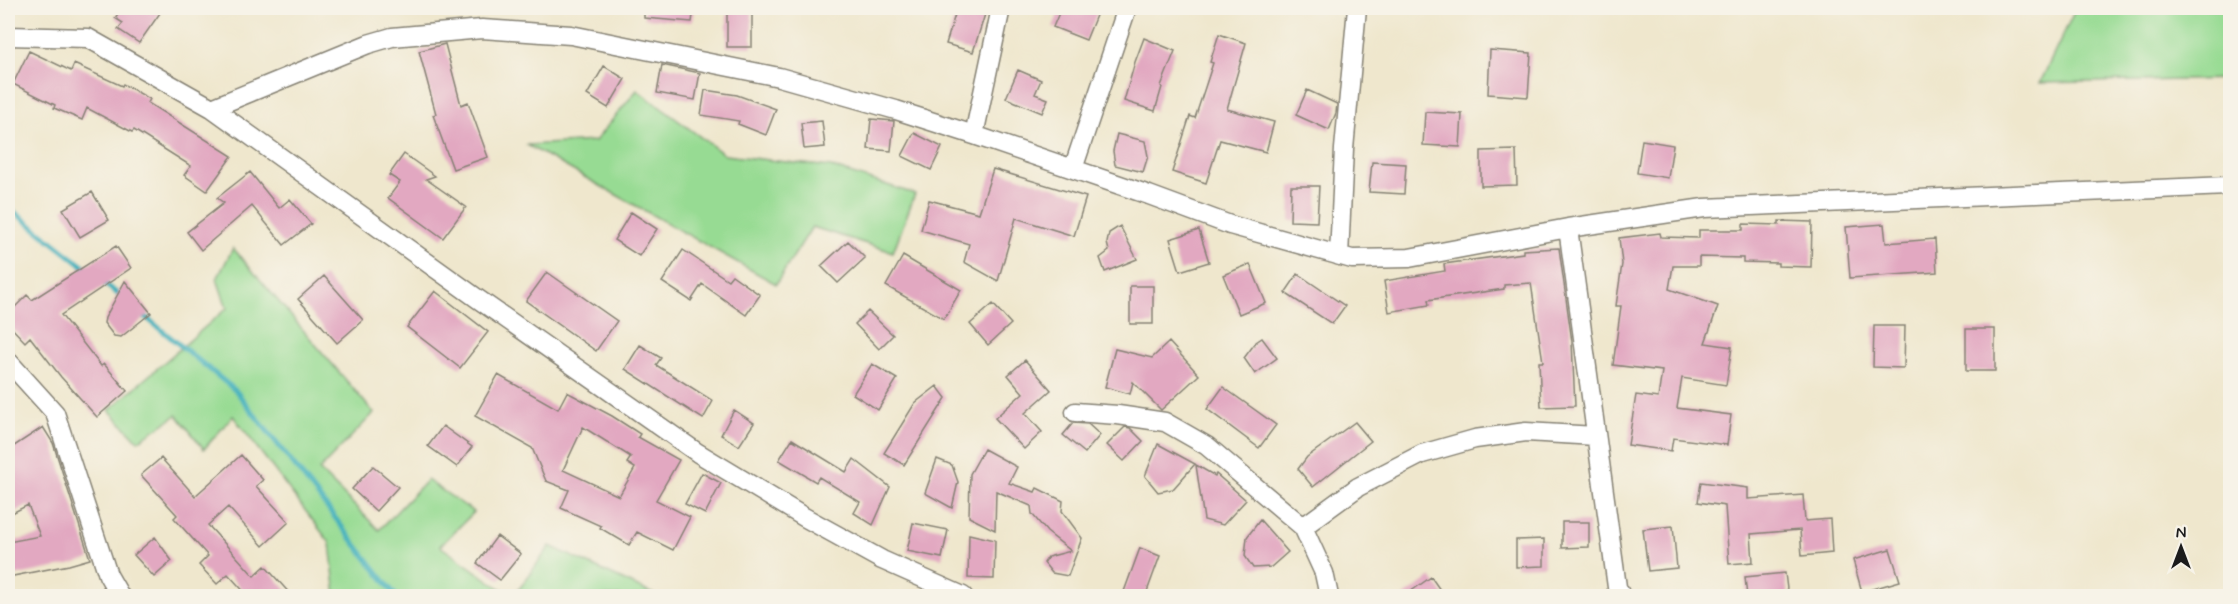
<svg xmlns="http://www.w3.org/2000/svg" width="2238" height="604" font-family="Mynerve,sans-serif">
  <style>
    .green { fill: #97db93; stroke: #5a7c58; stroke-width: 1.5 }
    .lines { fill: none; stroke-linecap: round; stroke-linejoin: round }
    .stream { stroke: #41b0bc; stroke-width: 5 }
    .building { fill: #e2a8c1; fill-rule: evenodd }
    .street-casing { stroke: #868274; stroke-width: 21 }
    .street { stroke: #fff; stroke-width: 18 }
  </style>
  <rect width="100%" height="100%" fill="#f7f3e8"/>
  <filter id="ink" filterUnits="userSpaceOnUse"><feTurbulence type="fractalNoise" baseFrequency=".0167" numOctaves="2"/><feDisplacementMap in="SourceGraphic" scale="12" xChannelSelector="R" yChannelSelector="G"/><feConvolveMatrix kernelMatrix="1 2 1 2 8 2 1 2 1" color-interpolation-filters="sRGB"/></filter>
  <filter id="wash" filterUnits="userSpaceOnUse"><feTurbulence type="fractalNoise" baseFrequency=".008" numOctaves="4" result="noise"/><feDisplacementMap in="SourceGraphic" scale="24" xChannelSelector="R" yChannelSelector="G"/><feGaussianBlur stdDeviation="1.35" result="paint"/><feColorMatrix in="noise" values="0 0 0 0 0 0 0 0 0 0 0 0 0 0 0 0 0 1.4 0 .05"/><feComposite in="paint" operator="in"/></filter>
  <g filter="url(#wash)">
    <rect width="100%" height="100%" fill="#efe7cd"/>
    <path class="green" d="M2076 8H2230V79L2040 83Z
      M637 90 725 155 831 167 915 194 893 252 812 227 776 284 527 145 595 141Z
      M233 248 374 413 319 470 379 530 427 480 474 512 440 546 511 596H336L330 543 233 416 204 449 177 415 138 441 109 410 227 308 217 279Z
      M550 546 657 596H514Z"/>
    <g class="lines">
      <path class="stream" d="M8 12 11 8
        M8 207 88 270
        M102 282 123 298
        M142 314 236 391 396 596"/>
    </g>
    <g id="blocks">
      <path class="building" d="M122 8H152L160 13 139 43 118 29 123 23 115 18Z
        M644 8H694L692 22 644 18Z
        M957 8H974L986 11 973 52 946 44Z
        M1061 8H1084L1097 13 1086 40 1053 27Z
        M727 9H752V47H727Z
        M1219 34 1246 43 1227 109 1274 122 1266 152 1220 140 1206 183 1172 172 1190 116 1195 118 1213 63 1210 62Z
        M1144 38 1175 51 1161 86 1162 87 1155 111 1124 101 1135 62Z
        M445 44 461 105 468 102 488 157 453 169 433 115 436 114 419 51Z
        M1490 50 1531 53 1528 97 1488 94Z
        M29 51 71 71 74 64 122 86 123 84 150 99 148 103 232 156 207 191 184 175 191 166 134 130 132 132 87 108 82 120 54 108 55 105 13 84Z
        M662 65 700 73 695 100 657 93Z
        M604 66 625 79 608 108 587 95Z
        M1018 70 1041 80 1035 94 1048 99 1042 113 1006 98Z
        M705 90 737 95 776 109 766 135 738 124 739 121 701 115Z
        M1307 90 1337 104 1336 113 1329 130 1296 115Z
        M1425 112 1462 114 1460 147 1423 145Z
        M871 119 894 121 891 151 868 149Z
        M822 121 825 147 804 149 801 123Z
        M914 133 942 147 931 170 902 156Z
        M1117 134 1145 141 1148 156 1143 172 1115 165 1113 151Z
        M1642 140 1673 145 1668 178 1637 173Z
        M1516 150 1517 185 1481 186V151Z
        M404 154 435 176 426 179 466 207 443 238 388 198 400 182 389 175Z
        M1372 162 1406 164 1404 194 1369 192Z
        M993 169 1086 197 1074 236 1016 218 998 281 964 262 969 244 921 230 929 200 979 213Z
        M250 172 279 208 290 199 311 224 284 245 252 206 201 250 187 232 224 203 217 198Z
        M1291 186H1319L1317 222 1290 221Z
        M92 192 109 220 80 237 63 209Z
        M631 212 657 229 639 256 614 240Z
        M1779 221 1812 222 1811 267 1778 266V263L1743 262V258L1699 257V266H1673L1669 289 1718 306 1705 343 1732 347 1726 385 1682 378 1677 408 1731 415 1727 445 1673 438 1671 451 1628 445 1636 395 1658 398 1662 371 1613 365 1621 306H1616L1622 264 1619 238 1660 233 1661 237 1699 238V230H1743V224L1779 225Z
        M1884 224 1886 243 1935 239 1937 272 1850 278 1846 227Z
        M1120 226 1137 259 1105 272 1100 258 1109 251 1107 243 1109 233Z
        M1199 230 1209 262 1180 271 1170 239Z
        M848 241 865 258 838 283 821 266Z
        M116 246 131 268 61 315 101 366 104 364 127 391 97 417 61 377 30 337 25 342 8 324V314L27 295 32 300Z
        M1559 248 1572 342 1575 406 1541 407 1539 362H1543L1531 283 1504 285V289L1428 300 1429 305 1389 312 1384 281 1445 271 1444 264 1523 253V250Z
        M683 250 728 280 732 275 760 295 746 315 702 284 691 301 662 282Z
        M903 256 961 290 944 319 886 286Z
        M1250 264 1266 303 1239 314 1223 275Z
        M547 272 617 321 596 351 526 301Z
        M1298 274 1345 306 1332 324 1285 293Z
        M324 276 363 320 337 343 298 299Z
        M125 281 151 313 121 337 114 336 104 323 105 318Z
        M1130 286H1153V324H1130Z
        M435 291 488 332 460 368 407 327Z
        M993 304 1011 324 988 345 970 324Z
        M868 311 893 335 879 349 855 324Z
        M1874 326H1905L1904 368 1873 367Z
        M1966 329H1995V371H1966Z
        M1262 338 1277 358 1255 374 1244 358 1256 342Z
        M1169 342 1199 375 1161 410 1133 382 1130 394 1105 387 1115 349 1152 358Z
        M640 345 661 358 656 365 713 401 703 419 625 369Z
        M1025 360 1051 390 1025 413 1042 432 1024 449 995 418 1023 393 1008 375Z
        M872 364 897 379 878 410 853 394Z
        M498 375 558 409 567 392 612 416 640 434 638 437 679 460 656 500 690 517 673 550 637 532 629 545 600 528 601 526 561 508 569 490 546 481 532 448 475 416ZM583 427 631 457 627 463 635 468 619 496 563 470Z
        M937 386 946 398 904 465 884 453 915 403Z
        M1223 387 1276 425 1259 448 1207 409Z
        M734 410 754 423 739 446 721 435Z
        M1355 422 1371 441 1313 487 1298 469 1307 457Z
        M1073 423 1088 424 1100 435 1085 453 1063 435Z
        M443 426 472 447 457 467 428 446Z
        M43 427 53 443 90 559 69 565 8 577V542L40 536 28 505 8 515V450Z
        M1125 427 1130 428 1143 441 1124 461 1107 445Z
        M792 439 846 472 854 459 890 487 873 525 854 513 860 502 819 477 816 482 779 460Z
        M1158 444 1195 464 1173 489 1158 492 1145 476Z
        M984 449 1017 467 1009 483 1035 492 1037 488 1063 501 1062 511 1082 538 1068 576 1052 573 1044 563 1048 557 1071 551 1047 532 1032 514 1031 506 996 491 995 530 969 517 970 474Z
        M241 455 263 480 256 486 289 522 263 546 228 507 208 525 254 576 265 566 293 597H249L228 574 217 584 199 565 208 556 174 518 177 515 141 475 161 458 195 496Z
        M937 459 952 465 958 482 952 508 925 493Z
        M1196 465 1215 476 1216 474 1246 500 1223 525 1204 520Z
        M373 466 398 487 376 511 352 489Z
        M702 473 721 483 705 514 685 504Z
        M1701 482 1748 488V499L1803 495 1805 521 1830 519 1832 553 1802 556 1800 530 1751 534 1753 562 1729 564 1725 506 1698 502Z
        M1260 520 1288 552 1271 567 1253 568 1245 556 1247 537Z
        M1562 522H1589V547L1562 548Z
        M913 523 948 530 942 558 907 551Z
        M1673 526 1677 568 1648 571 1643 529Z
        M969 534 995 540 994 579 968 578Z
        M497 536 521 554 500 580 477 563Z
        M155 537 172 561 154 577 134 555Z
        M1544 539V566L1516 567V540Z
        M1140 548 1160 556 1145 597H1122Z
        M1890 549 1900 581 1862 592 1853 560Z
        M1785 573 1788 597H1747L1745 577Z
        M1431 577 1445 597H1403Z"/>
    </g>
  </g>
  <g filter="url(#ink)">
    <use href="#blocks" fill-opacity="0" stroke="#868274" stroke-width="1.5"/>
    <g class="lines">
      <g class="street-casing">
        <path id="street" d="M8 36 88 38 212 108 478 299 698 453 804 517 882 560 963 596
          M212 108 368 44 392 37 482 29 571 35 779 77 896 110 974 135 1149 195 1230 225 1352 259 1409 258 1568 228 1704 208 2228 186
          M974 135 1001 8
          M1073 169 1127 8
          M1568 228 1617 587 1621 596
          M1339 256 1344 149 1357 8
          M8 361 55 413 108 575 120 596
          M1075 412 1118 415 1165 422 1207 446 1303 527
          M1329 596 1324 573 1303 527 1358 487 1422 454 1475 439 1526 432 1596 436"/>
      </g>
      <use href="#street" class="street"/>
    </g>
  </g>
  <rect width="2238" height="604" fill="none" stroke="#f7f3e8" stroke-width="30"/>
  <g transform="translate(2181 547)" stroke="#f7f3e8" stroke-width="4.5" paint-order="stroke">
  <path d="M0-4.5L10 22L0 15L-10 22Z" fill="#1c1c1c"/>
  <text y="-9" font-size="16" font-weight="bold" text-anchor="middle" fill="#1c1c1c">N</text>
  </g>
</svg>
